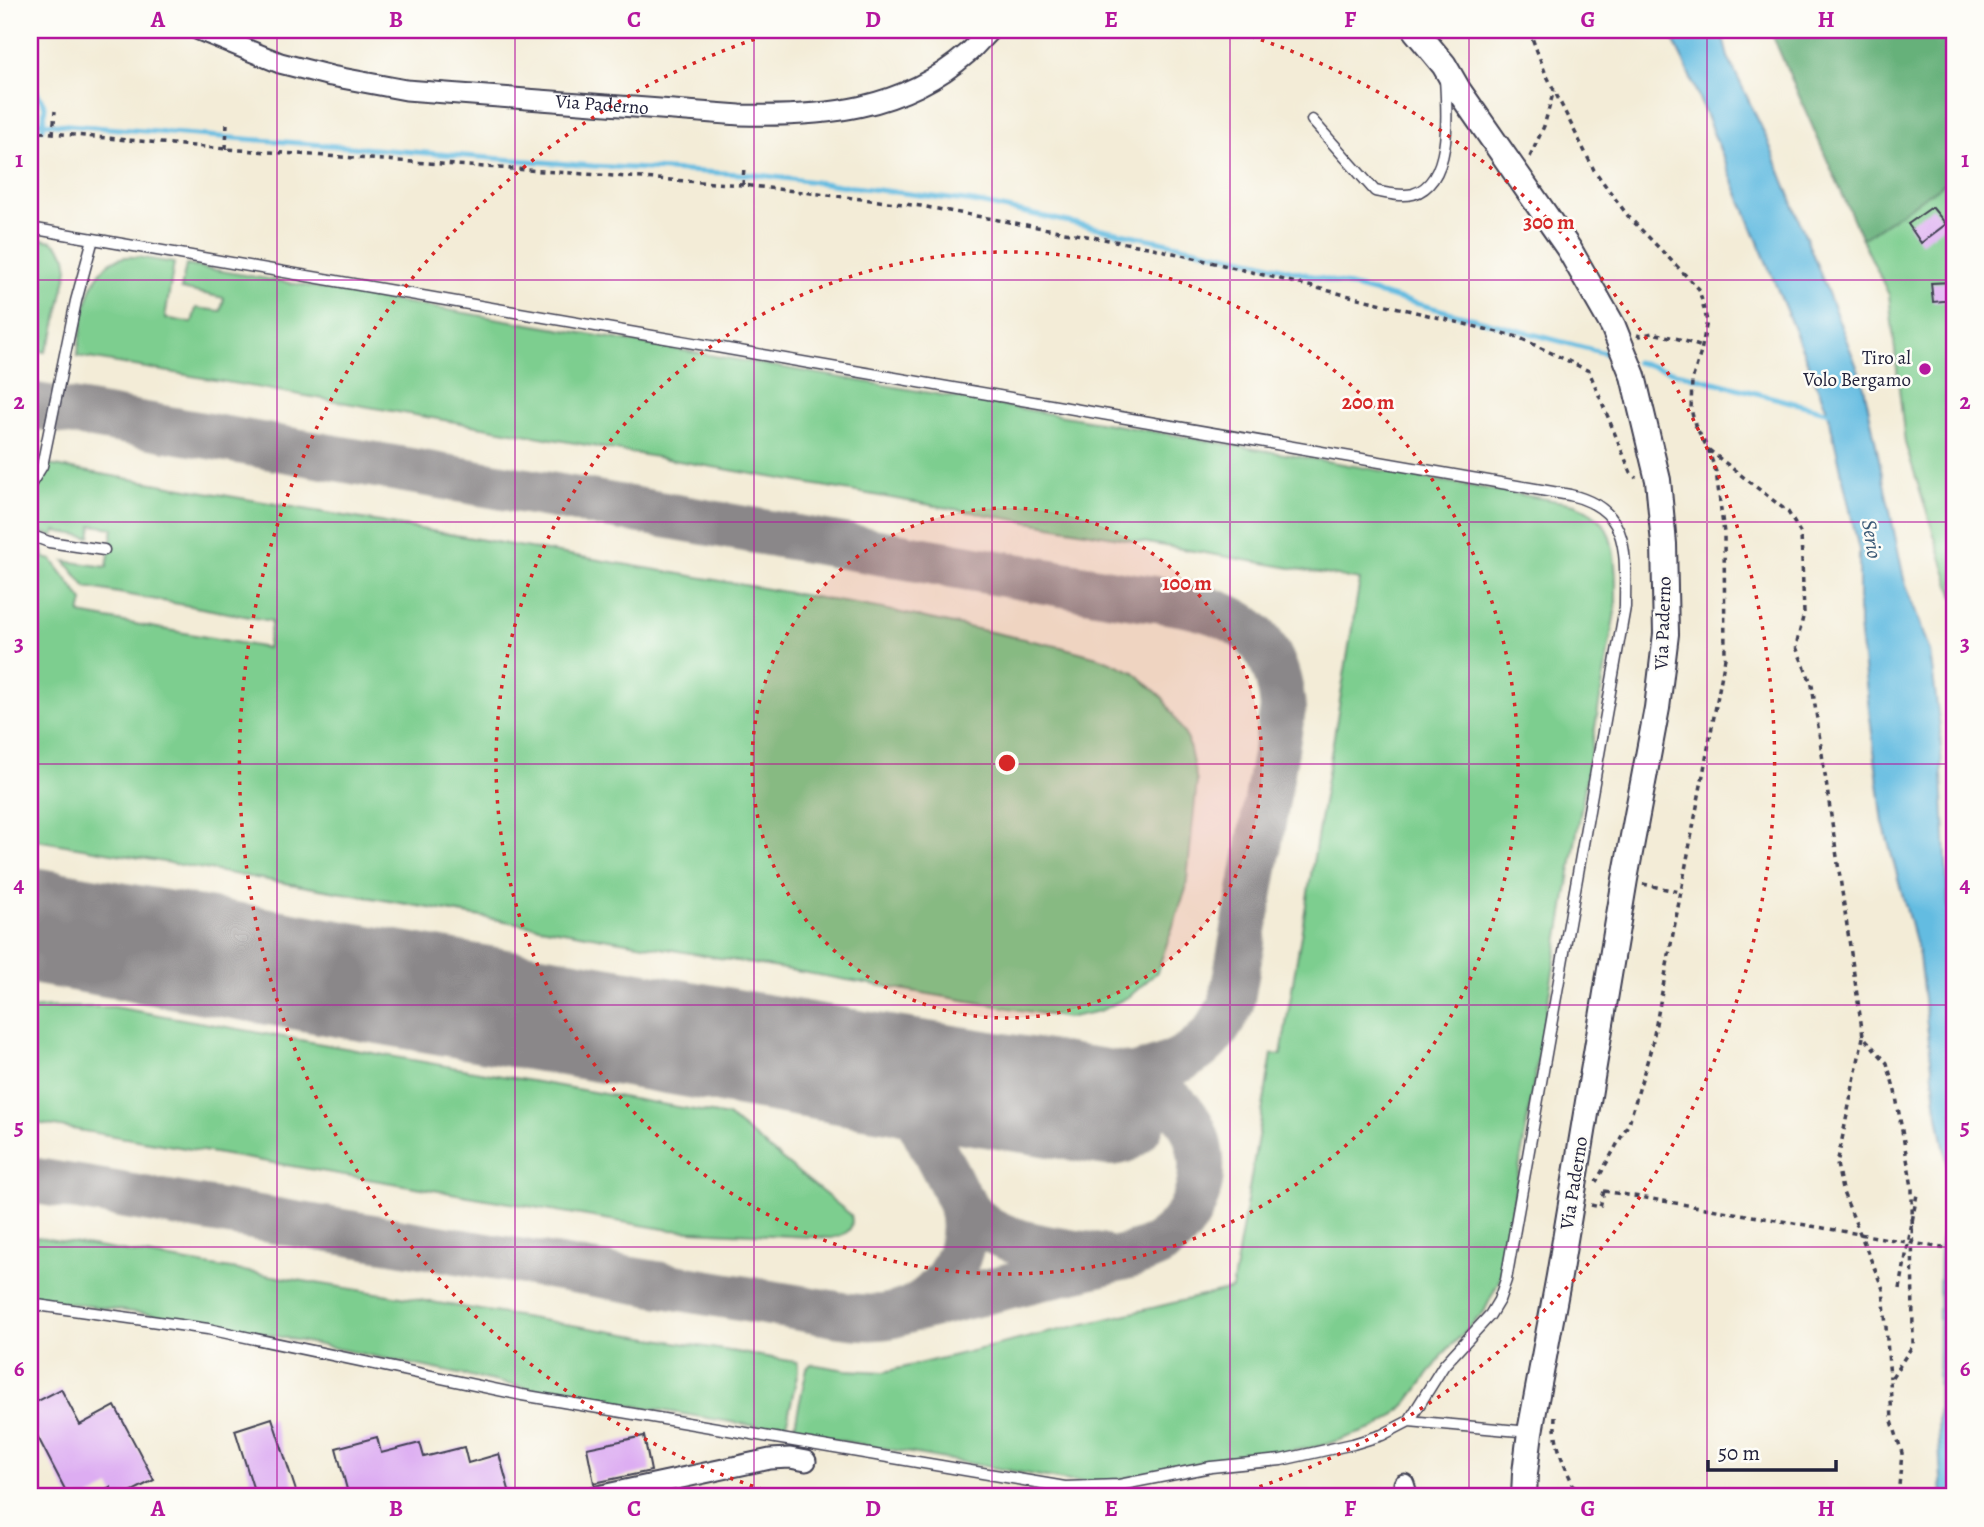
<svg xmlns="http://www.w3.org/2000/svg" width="1984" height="1527" font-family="Alegreya,serif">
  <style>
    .green { fill: #7dce8f; stroke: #507865; stroke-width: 2 }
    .forest { fill: #66b17a; stroke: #446a5a; stroke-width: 2 }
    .water { fill: #64bce1; stroke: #436f8e; stroke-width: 2 }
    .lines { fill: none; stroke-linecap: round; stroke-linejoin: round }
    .stream { stroke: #64bce1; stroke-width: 5 }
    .taxiway { stroke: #8a8789; stroke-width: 46 }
    .runway { stroke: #8a8789; stroke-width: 116 }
    .building { fill: #ddadf2 }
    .service-casing { stroke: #414052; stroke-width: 13 }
    .minor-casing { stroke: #414052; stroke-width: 23 }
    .tertiary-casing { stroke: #414052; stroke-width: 28 }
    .path { stroke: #414052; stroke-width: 3.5; stroke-dasharray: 5 5; stroke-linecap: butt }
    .service { stroke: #fff; stroke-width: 10 }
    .minor { stroke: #fff; stroke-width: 19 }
    .tertiary { stroke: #fff; stroke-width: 24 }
    .path-bridge { stroke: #414052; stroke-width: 3.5; stroke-dasharray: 5 5; stroke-linecap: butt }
    .grid { fill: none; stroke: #b5179e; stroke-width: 2; stroke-opacity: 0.55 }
    .ring { fill: none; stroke: #d62828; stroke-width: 3.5; stroke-dasharray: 3.5 7 }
    .poi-dot { fill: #b5179e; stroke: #fdfcf7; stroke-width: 2.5 }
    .labels { text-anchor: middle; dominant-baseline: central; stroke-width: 5; stroke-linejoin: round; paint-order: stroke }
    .street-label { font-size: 19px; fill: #22223b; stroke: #fdfcf7 }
    .poi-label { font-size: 19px; fill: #22223b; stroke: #fdfcf7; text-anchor: end }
    .water-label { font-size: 21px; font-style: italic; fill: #395875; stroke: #fdfcf7 }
    .centre { fill: #d62828; stroke: #fdfcf7; stroke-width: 3.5 }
    .ring-label { font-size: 21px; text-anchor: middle; font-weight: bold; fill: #d62828; stroke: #fdfcf7; stroke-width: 5; stroke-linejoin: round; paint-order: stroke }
    .neatline { fill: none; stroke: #b5179e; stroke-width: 2.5 }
    .grid-label { font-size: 23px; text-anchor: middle; font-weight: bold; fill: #b5179e }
  </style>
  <rect width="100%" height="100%" fill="#fdfcf7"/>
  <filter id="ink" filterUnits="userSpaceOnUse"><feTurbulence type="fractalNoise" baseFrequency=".0143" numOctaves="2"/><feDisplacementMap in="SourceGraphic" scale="14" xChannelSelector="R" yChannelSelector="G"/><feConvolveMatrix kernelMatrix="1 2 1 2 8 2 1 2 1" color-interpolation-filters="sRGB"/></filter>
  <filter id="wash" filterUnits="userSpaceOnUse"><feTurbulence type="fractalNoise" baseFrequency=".00686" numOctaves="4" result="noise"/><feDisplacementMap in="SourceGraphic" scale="28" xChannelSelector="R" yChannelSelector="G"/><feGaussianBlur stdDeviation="1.57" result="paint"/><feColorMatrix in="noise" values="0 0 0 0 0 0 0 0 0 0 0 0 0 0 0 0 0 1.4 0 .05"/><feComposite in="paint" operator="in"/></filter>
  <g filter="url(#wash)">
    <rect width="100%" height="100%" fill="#f3ecd7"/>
    <path class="green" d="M1952 177H1954V598L1905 443 1889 295 1862 239Z
      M30 237 52 241 60 248 66 257 68 269 54 333 45 352 30 349Z
      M138 257 174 263 165 318 192 323 196 308 221 311 224 298 181 289 186 265 1575 504C1583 508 1592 512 1599 519 1618 537 1616 582 1616 606L1500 1279 1484 1312 1446 1351 1408 1402 1394 1416 1375 1428 1321 1446 1273 1454 1220 1460 1105 1482 1069 1481 803 1434 798 1432 795 1425 807 1368 811 1364 846 1370 884 1372 1232 1289 1272 1054 1281 1055 1360 580 77 356C83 326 85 267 121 258 126 256 133 257 138 257Z
      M49 465 883 609 1061 647 1101 658 1134 672 1163 698 1188 740 1197 782 1186 889 1157 972 1130 996 1100 1011 1067 1018 30 839V539C39 544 44 547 44 558L52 560 83 601 80 614 267 648 272 621 86 587 65 561 107 567 113 528 92 525 90 537 55 531 54 536 30 529V497Z
      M52 1007H114L728 1116 851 1215C855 1231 845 1235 831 1238L670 1230 30 1122V1009Z
      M30 1236 797 1362 798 1370 787 1422 785 1428 779 1430 527 1388 213 1323 30 1298Z"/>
    <path class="forest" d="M1770 30H1954V177L1862 239Z"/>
    <path class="water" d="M1668 30H1721L1728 57 1768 141 1863 382 1904 579 1930 652 1940 728 1948 902 1954 941V1497H1942L1938 1423 1940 1243 1952 1188 1937 1110 1919 956 1883 823 1859 627V550L1828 412 1684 62Z"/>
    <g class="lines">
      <path class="stream" d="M30 80 45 106 43 128
        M30 122 593 166 759 175 974 202 1259 262 1616 356
        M1636 362 1833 413"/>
      <path class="taxiway" d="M30 405 1120 594C1201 606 1275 607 1283 709L1231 1004C1205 1062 1169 1065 1114 1082
        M30 938 50 934 103 937
        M903 1064 1063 1092C1087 1089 1114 1079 1138 1085 1212 1103 1222 1198 1163 1242 1153 1249 1141 1252 1129 1256L916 1309
        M30 1180 812 1310C839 1314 869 1322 897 1314 942 1302 973 1252 961 1206 956 1188 944 1170 936 1153 925 1133 916 1111 900 1094 888 1082 869 1075 854 1068
        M955 1192C963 1203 969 1213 979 1222 1005 1245 1066 1252 1100 1256"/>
      <path class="runway" d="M30 925 854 1068 1110 1108"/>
    </g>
    <g id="blocks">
      <path class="building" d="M1932 207 1946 224 1921 243 1908 224Z
        M1952 282 1954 300 1933 302 1931 283Z
        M61 1389 80 1425 115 1406 154 1480 121 1497H116L110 1487 90 1497H69L30 1422V1405Z
        M272 1418 298 1497H256L235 1430Z
        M644 1436 651 1471 594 1483 587 1448Z
        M377 1437 381 1453 420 1443 424 1457 464 1447 468 1463 499 1454 511 1497H349L336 1448Z"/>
    </g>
  </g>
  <g filter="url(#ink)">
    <use href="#blocks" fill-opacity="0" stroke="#414052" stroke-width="2"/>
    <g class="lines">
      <g class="service-casing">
        <path id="service" d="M1312 120 1375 191C1386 193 1401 197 1413 194 1453 182 1447 111 1445 79
          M30 228 1570 495C1632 509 1625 555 1625 607L1506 1280 1499 1300 1490 1315 1444 1365 1409 1421 1382 1435 1353 1444 1281 1460 1211 1467 1119 1485 1065 1487 522 1395 208 1329 30 1304
          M30 485 42 466 76 301 93 239
          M30 535 49 542 104 550
          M1409 1421 1530 1432"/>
      </g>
      <g class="minor-casing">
        <g id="minor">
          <path id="s1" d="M199 30 280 63 331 76 406 90 740 115C823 117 902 111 968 53 976 46 983 37 990 30"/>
          <path d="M1404 1484 1408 1497"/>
          <path d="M593 1497 770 1459 790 1458 806 1461"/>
        </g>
      </g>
      <g class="tertiary-casing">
        <path id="tertiary" d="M1415 30 1444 65 1459 91 1569 249 1613 326 1633 376 1658 480 1664 544 1666 634 1657 708 1625 879 1559 1276 1530 1432 1525 1473 1524 1497"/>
      </g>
      <path class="path" d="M1529 30 1545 72 1594 170 1628 216 1699 289 1707 321 1701 352 1692 380 1691 409 1695 425 1708 449 1716 472 1724 533 1725 658 1652 1045 1629 1123 1596 1182
        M30 131 226 149 743 185 921 206 1153 248 1518 337 1589 371 1631 473 1636 478
        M31 131 33 111
        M53 134 55 111
        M226 149 227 123
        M1530 157 1544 126 1554 90
        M743 185 744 165
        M1637 335 1640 336 1652 333 1679 339 1702 347
        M1709 450 1788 512 1801 534 1804 613 1796 647 1812 685 1863 1036 1887 1063 1895 1091 1912 1187 1913 1345 1890 1380 1892 1421 1902 1453 1898 1497
        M1643 884 1680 892
        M1863 1037 1837 1164 1842 1190 1883 1289 1890 1378
        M1591 1205 1600 1207 1604 1191
        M1555 1416C1553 1446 1567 1471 1579 1497"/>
      <use href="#service" class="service"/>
      <use href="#minor" class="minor"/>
      <use href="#tertiary" class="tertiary"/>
      <path class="path-bridge" d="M1604 1191 1954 1250
        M1900 1289 1917 1194"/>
    </g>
  </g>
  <path class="grid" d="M277 30V1497M515 30V1497M754 30V1497M992 30V1497M1230 30V1497M1469 30V1497M1707 30V1497M30 280H1954M30 522H1954M30 764H1954M30 1005H1954M30 1247H1954"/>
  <circle cx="1007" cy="763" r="255" fill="#d62828" fill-opacity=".12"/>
  <g class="ring">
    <circle cx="1007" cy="763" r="255"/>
    <circle cx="1007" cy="763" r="511"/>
    <path d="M783 1496A766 766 0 0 1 783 30M1231 30A766 766 0 0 1 1231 1496"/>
  </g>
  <circle class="poi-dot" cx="1925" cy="369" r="7"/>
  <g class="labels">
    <g class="street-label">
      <text stroke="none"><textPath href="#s1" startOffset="413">Via Paderno</textPath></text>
      <text transform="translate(1663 623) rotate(-88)">Via Paderno</text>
      <text transform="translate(1574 1183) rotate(-81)">Via Paderno</text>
    </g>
    <g class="poi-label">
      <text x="1911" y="358">Tiro al<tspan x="1911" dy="22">Volo Bergamo</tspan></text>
    </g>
    <g class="water-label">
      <text transform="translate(1872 539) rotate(81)">Serio</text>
    </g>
  </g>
  <circle cx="1007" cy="763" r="10" class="centre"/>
  <g class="ring-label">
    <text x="1549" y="229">300 m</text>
    <text x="1368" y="409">200 m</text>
    <text x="1187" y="590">100 m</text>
  </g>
  <rect width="1984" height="1527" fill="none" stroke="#fdfcf7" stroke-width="77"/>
  <path d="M1708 1460v10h128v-10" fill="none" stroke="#22223b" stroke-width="3.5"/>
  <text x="1718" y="1460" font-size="21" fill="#22223b" stroke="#fdfcf7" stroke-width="5" paint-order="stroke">50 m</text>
  <rect x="38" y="38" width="1908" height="1450" class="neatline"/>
  <g class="grid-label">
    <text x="158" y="27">A</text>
    <text x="396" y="27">B</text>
    <text x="634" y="27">C</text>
    <text x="873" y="27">D</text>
    <text x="1111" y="27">E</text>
    <text x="1350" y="27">F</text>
    <text x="1588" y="27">G</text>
    <text x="1826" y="27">H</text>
    <text x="19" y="167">1</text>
    <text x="1965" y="167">1</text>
    <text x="19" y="409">2</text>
    <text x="1965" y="409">2</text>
    <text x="19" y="651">3</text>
    <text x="1965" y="651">3</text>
    <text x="19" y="892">4</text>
    <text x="1965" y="892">4</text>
    <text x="19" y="1134">5</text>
    <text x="1965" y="1134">5</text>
    <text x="19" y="1376">6</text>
    <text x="1965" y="1376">6</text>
    <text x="158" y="1516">A</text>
    <text x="396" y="1516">B</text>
    <text x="634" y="1516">C</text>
    <text x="873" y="1516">D</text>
    <text x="1111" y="1516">E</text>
    <text x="1350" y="1516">F</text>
    <text x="1588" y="1516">G</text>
    <text x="1826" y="1516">H</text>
  </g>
</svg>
